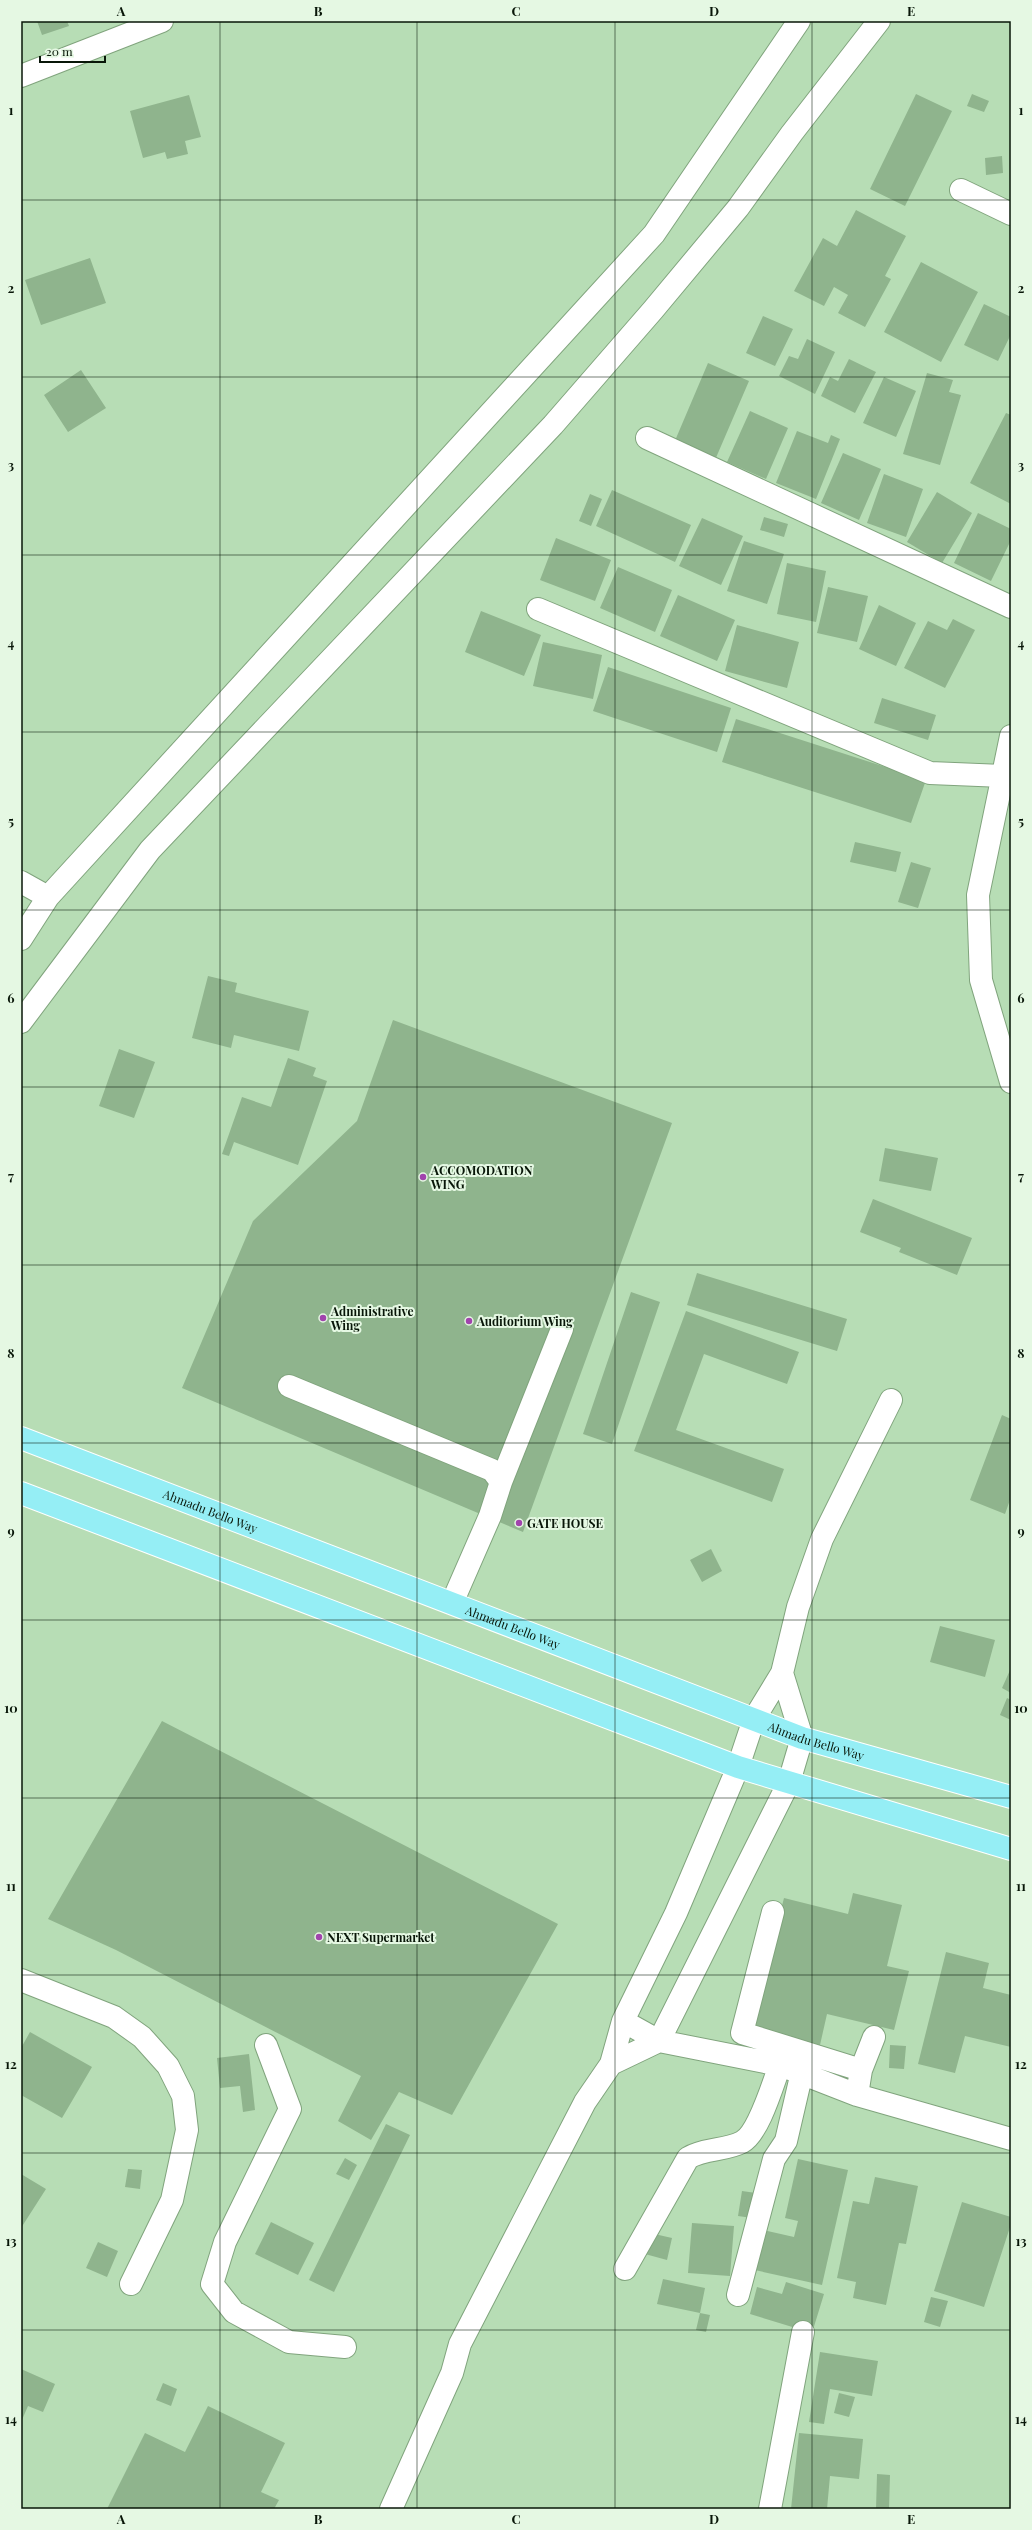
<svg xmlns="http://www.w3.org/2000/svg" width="1032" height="2530" font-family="'Playfair Display',serif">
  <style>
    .building { fill: #8fb48d }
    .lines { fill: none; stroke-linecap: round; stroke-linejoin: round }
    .minor-casing { stroke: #80a47d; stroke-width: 24 }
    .major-casing { stroke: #fff; stroke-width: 24 }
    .minor { stroke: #fff; stroke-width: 22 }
    .major { stroke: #95eef5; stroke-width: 22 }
    .grid { fill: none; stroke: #081608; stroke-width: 1; stroke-opacity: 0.55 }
    .poi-dot { fill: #a144ad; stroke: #e5f8e3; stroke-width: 1.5 }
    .labels { text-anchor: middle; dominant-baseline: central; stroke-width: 4; stroke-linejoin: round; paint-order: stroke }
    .poi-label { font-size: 12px; font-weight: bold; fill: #081608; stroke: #e5f8e3; text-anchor: start }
    .street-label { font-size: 12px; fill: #081608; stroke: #e5f8e3 }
    .neatline { fill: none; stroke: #081608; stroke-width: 1.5 }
    .grid-label { font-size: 13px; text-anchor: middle; font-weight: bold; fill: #081608 }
  </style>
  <rect width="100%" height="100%" fill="#b7ddb5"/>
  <path class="building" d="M37 21H67L69 26 42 35Z
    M916 94 952 111 905 206 870 189Z
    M972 94 989 101 984 112 967 106Z
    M189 95 201 137 185 141 188 154 167 159 165 152 143 158 130 111Z
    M1002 156 1003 173 986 175 985 158Z
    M856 210 906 236 885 276 891 279 865 327 838 313 848 295 834 287 824 306 794 291 823 238 837 246Z
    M90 258 106 303 41 325 25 280Z
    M921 262 978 292 941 362 884 332Z
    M984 304 1011 317V334L998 361 964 345Z
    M763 316 793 329 775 366 746 353Z
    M807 339 835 352 815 394 779 376 789 356 798 359Z
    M849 359 876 372 855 413 821 396 830 377 838 381Z
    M708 363 749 381 715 460 674 443Z
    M81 370 106 408 68 432 44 395Z
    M927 373 953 380 949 392 961 395 940 465 903 454Z
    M884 377 916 391 896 437 863 423Z
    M750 411 788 428 766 479 727 462Z
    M1006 413 1011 415V504L970 483Z
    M797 431 828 443 831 435 840 439 816 499 776 483Z
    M843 453 881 469 859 520 821 503Z
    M884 474 923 489 906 537 867 523Z
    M612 490 691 525 675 562 596 526Z
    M937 492 972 513 942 563 907 542Z
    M590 494 602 499 591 526 579 521Z
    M978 513 1011 529V540L991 581 954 563Z
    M764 517 788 524 784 537 760 530Z
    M702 518 743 536 721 585 679 566Z
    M556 538 611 560 595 601 540 580Z
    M744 541 784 554 767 604 727 591Z
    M787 563 826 571 816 622 777 614Z
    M618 567 672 590 655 632 600 608Z
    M828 587 868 596 857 642 817 633Z
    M678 595 735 620 717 661 660 636Z
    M879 605 916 623 896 666 859 649Z
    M481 611 541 635 524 676 465 652Z
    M953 619 975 630 945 688 904 668 928 621 947 630Z
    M737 625 799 642 787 688 725 671Z
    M543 642 602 655 593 699 533 686Z
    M608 667 731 708 717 752 593 711Z
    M882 698 936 715 928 740 874 723Z
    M736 719 926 780 911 823 722 762Z
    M855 842 901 852 896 872 850 862Z
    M911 862 931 868 918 908 898 902Z
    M208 976 237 983 235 992 309 1011 299 1051 234 1035 231 1048 192 1038Z
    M393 1020 672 1123 523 1532 182 1388 253 1221 357 1121Z
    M119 1049 155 1062 134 1118 99 1106Z
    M288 1058 316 1068 313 1076 327 1081 298 1165 234 1142 229 1156 222 1154 242 1097 271 1107Z
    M885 1148 938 1158 931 1191 879 1181Z
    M873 1199 972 1238 957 1275 899 1252 901 1248 860 1232Z
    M697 1273 847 1319 837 1351 687 1305Z
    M631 1292 660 1302 612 1444 583 1434Z
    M686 1311 799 1352 787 1384 704 1354 676 1430 784 1469 772 1502 634 1451Z
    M1002 1415 1011 1419V1497L1005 1514 970 1500Z
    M711 1549 722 1571 702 1582 690 1560Z
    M940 1626 995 1640 985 1677 930 1662Z
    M1011 1668V1693L1002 1688Z
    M1007 1698 1011 1700V1720L1000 1715Z
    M162 1721 558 1924 452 2115 399 2092 371 2140 338 2121 361 2076 116 1950 48 1919Z
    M853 1893 902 1905 887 1966 909 1971 894 2030 827 2014 820 2045 751 2028 784 1898 848 1914Z
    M946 1952 989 1963 983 1988 1011 1995V2047L965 2036 955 2073 918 2064Z
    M30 2032 92 2067 62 2118 21 2095V2048Z
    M890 2045 906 2046 904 2069 889 2068Z
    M249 2054 255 2110 243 2112 240 2086 220 2088 217 2058Z
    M386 2124 410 2135 334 2292 309 2280Z
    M345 2158 357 2165 349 2180 336 2174Z
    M798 2159 848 2170 822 2285 750 2269 759 2229 794 2237 798 2221 785 2218Z
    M128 2169 142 2170 140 2189 125 2187Z
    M21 2174 46 2189 21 2228Z
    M875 2177 918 2186 906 2244 899 2243 886 2305 853 2298 856 2282 837 2278 853 2201 869 2204Z
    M742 2191 756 2193 752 2218 738 2216Z
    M962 2202 1011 2217V2224L984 2307 934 2291Z
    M271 2222 314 2243 298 2275 255 2254Z
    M692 2223 734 2226 730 2276 688 2273Z
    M650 2233 672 2238 667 2260 645 2254Z
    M98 2242 118 2251 107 2277 86 2268Z
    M663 2279 705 2288 700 2313 657 2304Z
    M786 2282 824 2294 812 2333 750 2314 757 2287 782 2294Z
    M931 2297 948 2301 940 2327 924 2322Z
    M700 2313 710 2315 706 2332 696 2330Z
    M820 2352 878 2361 872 2396 830 2389 824 2424 809 2422Z
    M21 2369 55 2384 43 2412 28 2406 21 2422Z
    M163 2383 177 2389 171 2406 156 2400Z
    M839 2393 855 2397 849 2417 834 2413Z
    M208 2406 285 2443 261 2492 279 2500 274 2509H107L145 2433 185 2452Z
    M799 2433 863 2439 859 2479 830 2476 827 2509H791Z
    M877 2474 890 2475 889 2509H876Z"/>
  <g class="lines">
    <g class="minor-casing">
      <path id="minor" d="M21 76 162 21
        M961 190 1011 214
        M647 438 1011 607
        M538 609 930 773 1003 776
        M1011 736 978 895 981 980 1011 1082
        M21 882 48 897
        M21 939 48 897 654 234 799 21
        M21 1022 150 850 553 425 653 310 738 208 792 133 879 21
        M289 1386 492 1470 501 1482 490 1516 452 1603
        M501 1482 562 1329
        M773 1912 742 2033 861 2070 857 2095
        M21 1980 114 2017 142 2037 168 2066 183 2096 187 2130 172 2200 131 2284
        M623 2021 659 2041 780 2065 857 2095 1011 2139
        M266 2045 290 2109 225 2242 212 2284 234 2312 289 2342 345 2347
        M611 2064 659 2041 789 1782 802 1738 782 1673
        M861 2070 874 2037
        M625 2269 688 2158C705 2148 725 2151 742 2142 759 2133 773 2083 780 2065
        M738 2295 774 2159 786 2141 802 2072
        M391 2509 452 2373 460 2344 585 2102 611 2064 623 2021 676 1913 738 1767 754 1719 782 1673 798 1607 822 1539 891 1400
        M770 2509 803 2332"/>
    </g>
    <g class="major-casing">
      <g id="major">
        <path id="s1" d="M21 1438 802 1738 1011 1797"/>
        <path d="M21 1493 738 1767 1011 1849"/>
      </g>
    </g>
    <use href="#minor" class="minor"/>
    <use href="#major" class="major"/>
  </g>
  <path class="grid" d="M220 21V2509M417 21V2509M615 21V2509M812 21V2509M21 200H1011M21 377H1011M21 555H1011M21 732H1011M21 910H1011M21 1087H1011M21 1265H1011M21 1443H1011M21 1620H1011M21 1798H1011M21 1975H1011M21 2153H1011M21 2330H1011"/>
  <g class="poi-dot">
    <circle cx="423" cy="1177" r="4"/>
    <circle cx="323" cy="1318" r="4"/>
    <circle cx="469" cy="1321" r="4"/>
    <circle cx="519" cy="1523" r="4"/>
    <circle cx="319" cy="1937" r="4"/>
  </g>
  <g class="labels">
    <g class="poi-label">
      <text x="431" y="1170">ACCOMODATION<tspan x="431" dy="14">WING</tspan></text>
      <text x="331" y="1311">Administrative<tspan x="331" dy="14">Wing</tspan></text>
      <text x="477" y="1321">Auditorium Wing</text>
      <text x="527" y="1523">GATE HOUSE</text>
      <text x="327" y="1937">NEXT Supermarket</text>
    </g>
    <g class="street-label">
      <text stroke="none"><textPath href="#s1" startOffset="203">Ahmadu Bello Way</textPath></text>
      <text stroke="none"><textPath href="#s1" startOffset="527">Ahmadu Bello Way</textPath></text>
      <text stroke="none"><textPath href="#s1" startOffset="851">Ahmadu Bello Way</textPath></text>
    </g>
  </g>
  <rect width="1032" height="2530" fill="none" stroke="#e5f8e3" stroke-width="44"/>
  <path d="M40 56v6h65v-6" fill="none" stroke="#081608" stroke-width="2"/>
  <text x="46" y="56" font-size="12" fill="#081608" stroke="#e5f8e3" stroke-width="3" paint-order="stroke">20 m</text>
  <rect x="22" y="22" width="988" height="2486" class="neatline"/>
  <g class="grid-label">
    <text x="121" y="16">A</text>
    <text x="318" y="16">B</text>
    <text x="516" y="16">C</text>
    <text x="714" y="16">D</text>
    <text x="911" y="16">E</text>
    <text x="11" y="115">1</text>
    <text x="1021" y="115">1</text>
    <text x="11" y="293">2</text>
    <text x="1021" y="293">2</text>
    <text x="11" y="470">3</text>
    <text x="1021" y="470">3</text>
    <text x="11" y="648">4</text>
    <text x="1021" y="648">4</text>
    <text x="11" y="826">5</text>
    <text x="1021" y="826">5</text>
    <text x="11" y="1003">6</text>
    <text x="1021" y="1003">6</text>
    <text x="11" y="1181">7</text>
    <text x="1021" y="1181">7</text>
    <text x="11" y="1358">8</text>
    <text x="1021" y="1358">8</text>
    <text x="11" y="1536">9</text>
    <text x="1021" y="1536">9</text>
    <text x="11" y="1713">10</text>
    <text x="1021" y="1713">10</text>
    <text x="11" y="1891">11</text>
    <text x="1021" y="1891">11</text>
    <text x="11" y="2069">12</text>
    <text x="1021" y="2069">12</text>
    <text x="11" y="2246">13</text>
    <text x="1021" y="2246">13</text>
    <text x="11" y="2424">14</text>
    <text x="1021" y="2424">14</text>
    <text x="121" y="2524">A</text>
    <text x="318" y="2524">B</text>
    <text x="516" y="2524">C</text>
    <text x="714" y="2524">D</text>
    <text x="911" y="2524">E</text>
  </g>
</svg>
